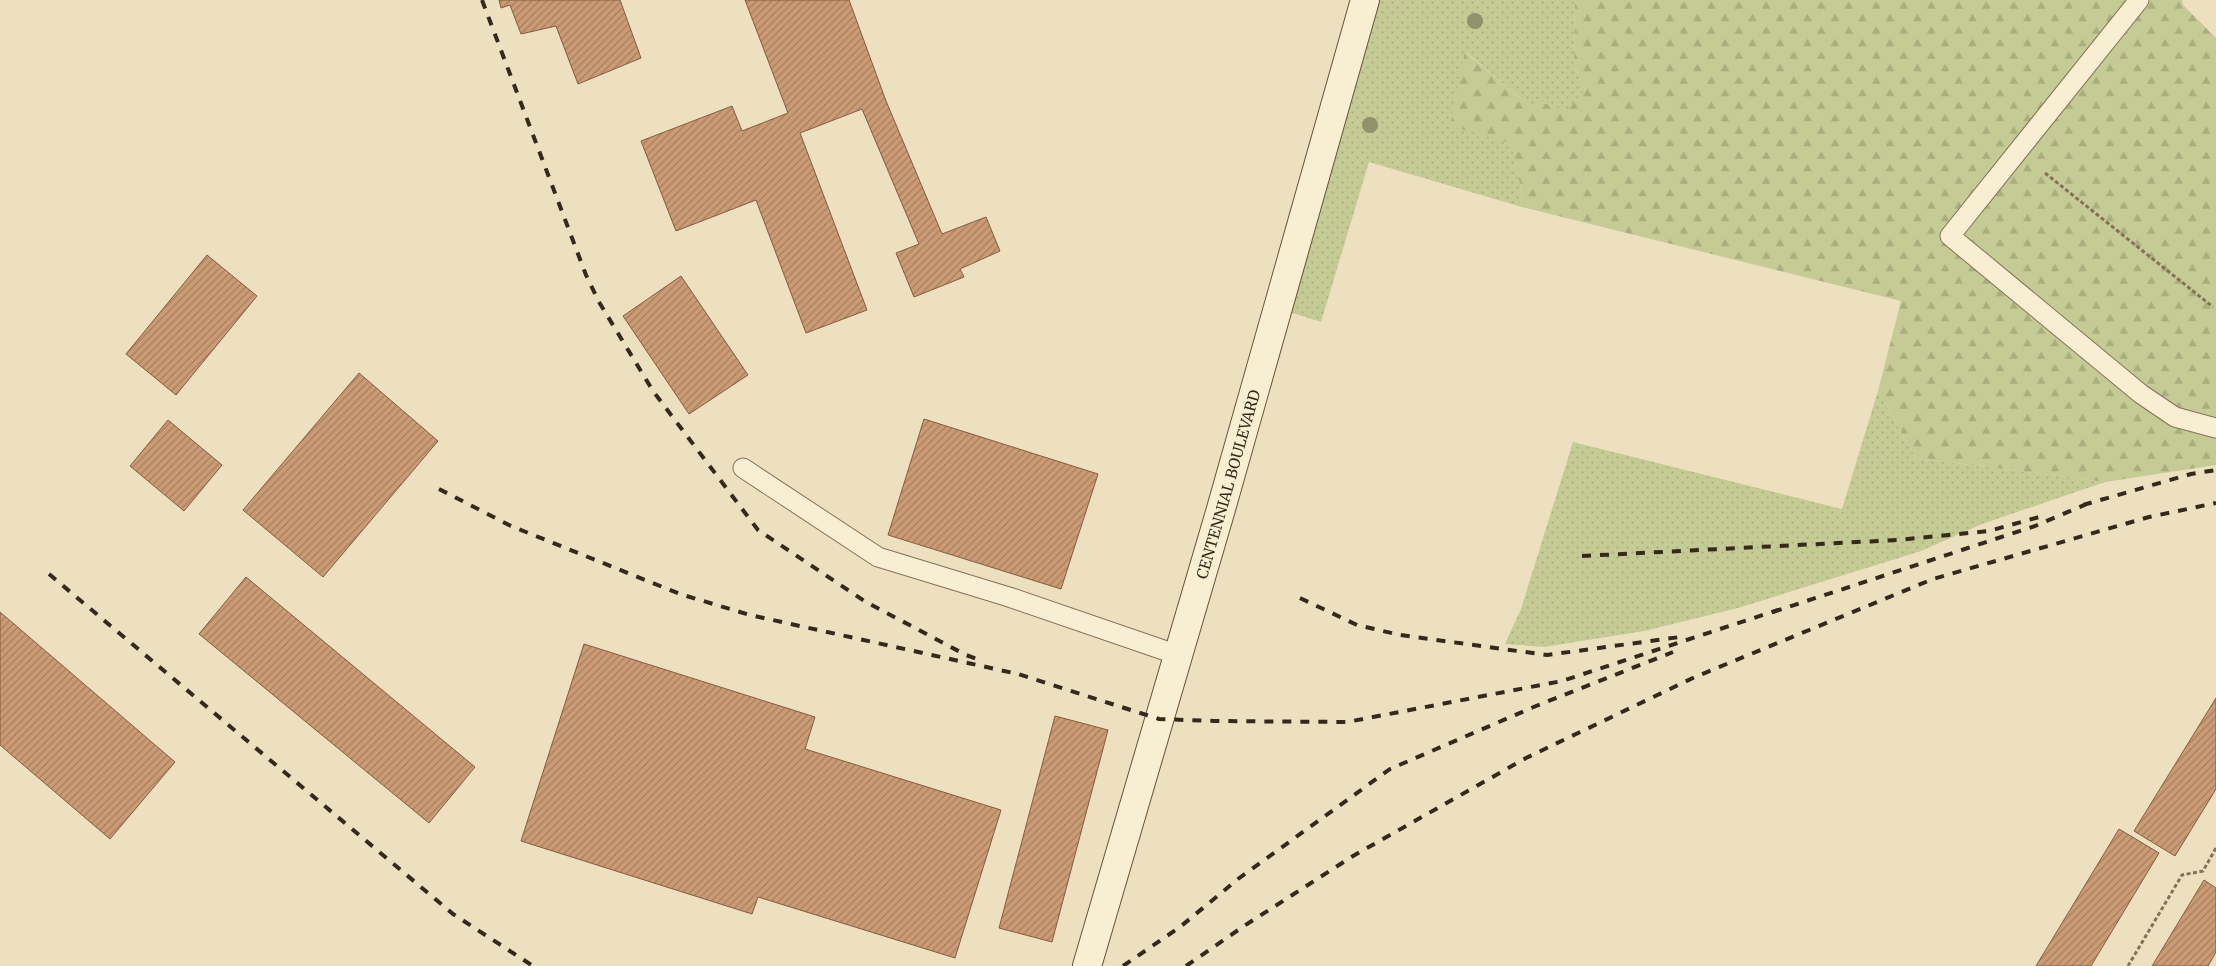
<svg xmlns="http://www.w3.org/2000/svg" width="2216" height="966" font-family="Merriweather,serif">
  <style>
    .grass { fill: url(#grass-dots) }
    .forest { fill: url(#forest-firs) }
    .building { fill: url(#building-hatch); stroke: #855b3e }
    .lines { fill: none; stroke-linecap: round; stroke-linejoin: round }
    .lane-casing { stroke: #867158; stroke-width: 21 }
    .secondary-casing { stroke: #67523b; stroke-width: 30 }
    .path { stroke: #867158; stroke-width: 3; stroke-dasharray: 4 2.5; stroke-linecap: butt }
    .lane { stroke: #f8eed2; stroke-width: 19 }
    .secondary { stroke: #f8eed2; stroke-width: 28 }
    .rail { stroke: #35291c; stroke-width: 4; stroke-dasharray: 9 9; stroke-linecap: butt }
    .tree { fill: #919269 }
    .labels { text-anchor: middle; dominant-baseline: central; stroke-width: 4; stroke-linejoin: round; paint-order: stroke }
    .street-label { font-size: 15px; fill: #35291c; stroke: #f5eacf }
  </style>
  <defs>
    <pattern id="grass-dots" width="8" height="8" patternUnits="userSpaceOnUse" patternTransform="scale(1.25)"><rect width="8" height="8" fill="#c4cb94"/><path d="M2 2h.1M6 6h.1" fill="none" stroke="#a9ae7f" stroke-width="1.8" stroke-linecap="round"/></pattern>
    <pattern id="forest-firs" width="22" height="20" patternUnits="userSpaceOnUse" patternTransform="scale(1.25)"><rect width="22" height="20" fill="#c4cb94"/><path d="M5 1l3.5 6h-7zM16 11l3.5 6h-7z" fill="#a9ae7f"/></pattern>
    <pattern id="building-hatch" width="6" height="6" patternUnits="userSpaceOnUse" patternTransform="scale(1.25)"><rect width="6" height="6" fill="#cb9b75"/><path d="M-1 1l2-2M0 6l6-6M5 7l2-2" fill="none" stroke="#a67e5f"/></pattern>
  </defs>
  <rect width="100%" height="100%" fill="#ede0bf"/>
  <path class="grass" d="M1365 0H1575L1574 66 1585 90 1567 112 1542 102 1532 108 1466 52 1511 142 1521 189 1522 207 1369 162 1321 322 1277 308Z
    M1878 391 1916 458 2105 482 1982 524 1921 551 1738 608 1644 631 1544 647 1505 644 1521 609 1573 442 1842 509Z"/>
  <path class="forest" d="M1575 0H2182L2183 5 2216 38V465L2105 482 1916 458 1878 391 1901 301 1522 207 1521 189 1511 143 1450 126 1465 52 1532 108 1541 102 1567 111 1585 90 1574 66Z"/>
  <path class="building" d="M499 0H620L641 58 578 84 556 26 521 34 510 5 501 8Z
    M745 0H849L886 101 942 234 986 217 1000 251 960 269 964 277 914 297 896 253 919 244 862 109 800 133 867 310 806 333 756 200 676 231 641 141 732 106 742 131 788 113Z
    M207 255 257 296 176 395 126 354Z
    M681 276 748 375 689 414 623 316Z
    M359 373 438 441 323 577 243 510Z
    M924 419 1098 474 1061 589 888 535Z
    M168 420 222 465 184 511 130 466Z
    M246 577 475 767 429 823 199 634Z
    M0 612 175 762 110 839 0 745Z
    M584 644 815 717 805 749 1001 810 955 958 758 897 752 914 521 841Z
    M2216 698V789L2175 856 2134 831Z
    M1055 716 1108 730 1052 942 999 928Z
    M2119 829 2159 853 2091 966H2036Z
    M2204 880 2216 888V952L2208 966H2152Z"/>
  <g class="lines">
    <g class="lane-casing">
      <path id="lane" d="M2139 0 1950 236 2141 394 2175 417 2216 428
        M743 468 878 557 1009 597 1178 655"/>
    </g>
    <g class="secondary-casing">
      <g id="secondary">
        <path id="s1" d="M1087 966 1221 509 1365 0"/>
      </g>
    </g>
    <path class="path" d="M2045 173 2213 307
      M2128 966 2182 875 2203 871 2216 848"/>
    <use href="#lane" class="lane"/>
    <use href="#secondary" class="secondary"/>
    <path class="rail" d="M482 0 586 275 599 302 653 391 758 530 866 602 966 655 980 660
      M439 489 511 526 680 594 750 615 1018 674 1159 719 1214 721 1347 722 1562 681 1778 610
      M2083 505 2191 474 2216 470
      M1582 556 1897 540 1989 531 2039 517
      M49 574 453 914 533 966
      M1300 598 1357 625 1400 635 1547 655 1680 637
      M1773 612 2035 526 2089 503
      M1123 966 1180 927 1238 879 1390 769 1536 706 1673 652
      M1186 966 1244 926 1353 856 1526 758 1695 677 1933 579 2149 517 2216 503"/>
  </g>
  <g class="tree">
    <circle cx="1475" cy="21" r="8"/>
    <circle cx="1370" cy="125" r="8"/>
  </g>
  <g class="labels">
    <g class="street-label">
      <text stroke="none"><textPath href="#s1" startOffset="502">CENTENNIAL BOULEVARD</textPath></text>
    </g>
  </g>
</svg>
